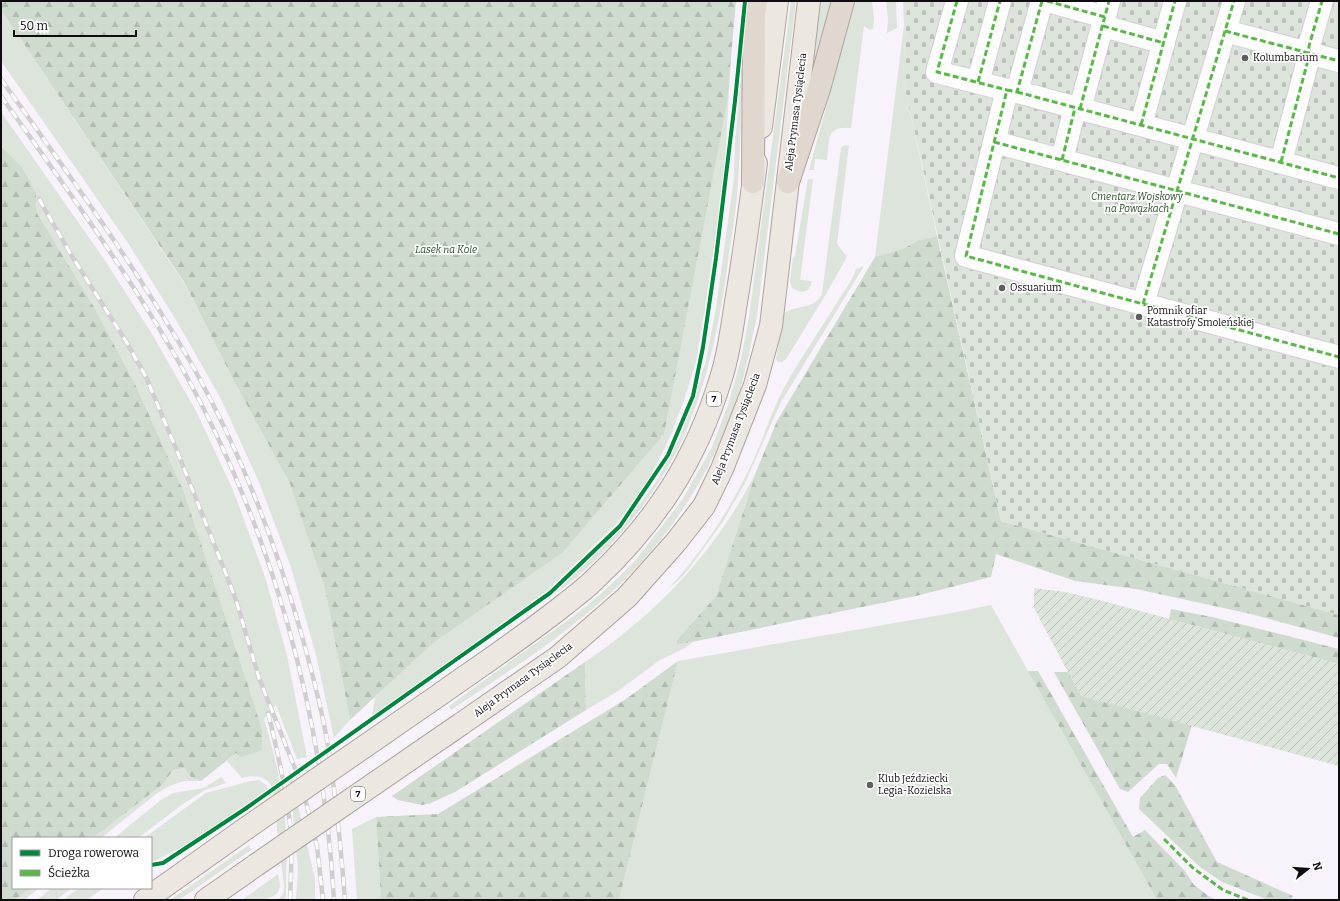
<svg xmlns="http://www.w3.org/2000/svg" width="1340" height="901" font-family="Bitter,serif">
  <style>
    .green { fill: #dce4db }
    .forest { fill: url(#forest-firs) }
    .cemetery { fill: url(#cemetery-stones) }
    .garden { fill: url(#garden-furrows) }
    .lines { fill: none; stroke-linecap: round; stroke-linejoin: round }
    .minor-casing { stroke: #d4cfd5; stroke-width: 24 }
    .major-casing { stroke: #aea49c; stroke-width: 24 }
    .highway-casing { stroke: #aea49c; stroke-width: 24 }
    .minor { stroke: #fefdfe; stroke-width: 22 }
    .major { stroke: #ece7e1; stroke-width: 22 }
    .highway { stroke: #e0d8ce; stroke-width: 22 }
    .rail-casing { stroke: #d1ced1; stroke-width: 4.5 }
    .rail { stroke: #fff; stroke-width: 3; stroke-dasharray: 9; stroke-linecap: butt }
    .major-bridge-casing { stroke: #aea49c; stroke-width: 24; stroke-linecap: butt }
    .major-bridge { stroke: #ece7e1; stroke-width: 22 }
    .quiet { stroke: #58b947; stroke-width: 3; stroke-dasharray: 6 3; stroke-linecap: butt }
    .cycleway-casing { stroke: #fff; stroke-width: 6 }
    .cycleway { stroke: #00873e; stroke-width: 4 }
    .poi-dot { fill: #615c62; stroke: #fff; stroke-width: 1.5 }
    .labels { text-anchor: middle; dominant-baseline: central; stroke-width: 3.5; stroke-linejoin: round; paint-order: stroke }
    .shield { fill: #fff; stroke: #575458; stroke-width: 1 }
    .shield-label { font-size: 9px; font-weight: bold; fill: #0f0b10 }
    .poi-label { font-size: 10px; fill: #0f0b10; stroke: #fff; text-anchor: start }
    .street-label { font-size: 10px; fill: #0f0b10; stroke: #fff }
    .park-label { font-size: 10px; font-style: italic; fill: #2a4d25; stroke: #fff }
  </style>
  <defs>
    <pattern id="forest-firs" width="22" height="20" patternUnits="userSpaceOnUse"><rect width="22" height="20" fill="#d0dbcf"/><path d="M5 1l3.5 6h-7zM16 11l3.5 6h-7z" fill="#b1bbb1"/></pattern>
    <pattern id="cemetery-stones" width="16" height="16" patternUnits="userSpaceOnUse"><rect width="16" height="16" fill="#dce4db"/><path d="M2 7V4a2 2 0 0 1 4 0v3zM10 15v-3a2 2 0 0 1 4 0v3z" fill="#bcc2bb"/></pattern>
    <pattern id="garden-furrows" width="10" height="10" patternUnits="userSpaceOnUse"><rect width="10" height="10" fill="#dce4db"/><path d="M-1 1l2-2M0 10L10 0M9 11l2-2" fill="none" stroke="#bcc2bb"/></pattern>
  </defs>
  <rect width="100%" height="100%" fill="#f8f2fa"/>
  <path class="green" d="M791 1H796L757 316C750 347 745 378 734 407 700 500 648 567 570 627 532 657 491 683 451 710L449 706 579 612C598 597 616 580 634 562L682 500 712 447 728 405 741 359 749 317Z
    M821 1H832L811 80Z
    M855 1H872L874 19 873 29 870 30 864 26 851 128C825 126 830 140 827 160L815 159 814 170H809Z
    M886 1H896L897 28 887 33 888 19Z
    M903 1H907L903 79 937 236 919 240 903 249 875 257 904 25Z
    M1 10 184 283 236 385 290 484 325 589 350 720 334 738 316 655 291 567 259 482 221 399 176 320 128 243 1 61Z
    M745 33C743 69 741 106 740 142 739 159 739 177 737 195 735 220 730 244 727 269 719 327 707 384 683 438 654 500 607 557 551 597L623 526 656 482 680 437 695 398 706 360 716 308 734 178 735 144Z
    M731 56 724 180 705 307 696 361 685 397 671 435 649 480 617 523 548 590 433 674 372 717 375 697 432 643 562 553Z
    M1 112 104 259 152 334 196 411 233 490 265 577 287 655 307 757 297 759 276 705 264 719C274 752 282 785 285 819 287 845 286 871 286 896L284 900H277C283 896 284 893 284 886L272 787C266 775 254 775 242 778L227 761 236 753 253 700 184 492 136 386 94 307 37 213 36 193 22 167 1 146Z
    M849 145 837 244 847 257 826 294 786 359 782 362H778L776 359 784 313C796 305 816 309 822 294L841 148 843 146Z
    M808 179H813L800 280 812 281C810 289 807 292 800 292L792 288 790 281 793 258 795 256Z
    M864 266 781 402 745 483 724 520 691 566 682 577 667 590C703 552 732 506 754 459 765 435 772 409 785 386 801 357 821 329 838 301 844 291 853 280 856 269Z
    M756 472 716 596 677 640 678 645 693 642 685 648 660 660 618 691 586 710 585 662C657 614 717 550 756 472Z
    M991 605 1157 900H619L678 661 952 613Z
    M289 767 315 879V900H296L298 870Z
    M184 768 191 777 201 781H185L169 786 156 794 101 838H93L163 784 173 770Z
    M221 777 226 783 205 790 183 804 138 838H114L161 800 173 793 204 788Z
    M259 780 266 785 268 789 193 841 151 863V838H144L206 793 251 781Z
    M376 817 381 900H357L352 829Z
    M249 845 251 850 179 900H170Z
    M278 874C279 879 281 885 279 890 275 901 253 900 242 900Z
    M30 888H39L24 900H15Z
    M52 888H72L56 900H37Z
    M79 888H104L86 900H63Z"/>
  <path class="forest" d="M1 1H736L727 103 664 434 562 553 433 643 350 720 325 589 290 484 236 385 184 282 1 10Z
    M1 146 22 167 36 193 37 213 94 307 136 386 184 492 253 700 262 731V750L241 757 236 753 201 781 191 777 184 768 173 770 163 784 93 838H13V888H30L15 900H1Z
    M937 236 1001 521 1339 615V638L1251 614 1136 589 1075 581 996 554 991 577 916 596 677 645V640L716 596 756 472 777 421 875 257 903 249 919 240Z
    M1171 609 1212 617 1339 649V664L1169 619Z
    M678 661 619 900H381L376 817 438 814 626 699Z
    M585 662 586 710 455 792 431 803 422 805 398 800 392 796Z
    M1028 671H1038L1133 837 1145 830 1184 870 1194 885 1210 897 1218 900H1157Z
    M1054 672H1068L1082 696 1192 725 1176 778 1167 764H1159L1128 792 1120 789Z
    M1165 775 1175 785 1217 862 1293 896 1291 900H1268L1222 882 1200 867 1139 809 1140 798 1158 778Z"/>
  <path class="cemetery" d="M907 1H1339V615L1001 521 903 79Z"/>
  <path class="garden" d="M1034 588 1065 592 1099 600 1339 664V766L1082 696 1068 672 1034 608Z"/>
  <g class="lines">
    <g class="minor-casing">
      <path id="minor" d="M957 1 937 72 1007 90
        M1042 1 1017 92 1007 90 966 256 1339 357
        M1047 1 1105 17
        M1103 26 1164 43
        M1225 31 1339 61
        M978 82 1000 1
        M1017 92 1339 178
        M1080 109 1109 1
        M1141 125 1175 1
        M994 142 1339 234
        M1062 160 1075 108
        M1281 162 1308 60 1309 46 1322 1
        M1143 304 1234 1"/>
    </g>
    <g class="major-casing">
      <path id="major" d="M761 127 777 1
        M442 693C483 664 525 636 564 605 574 597 585 589 594 580 656 522 696 460 721 378 729 354 732 327 736 302 744 256 750 209 756 163
        M461 724 558 657 627 597 676 542 704 506 722 469 755 385 771 326 809 1
        M145 900 248 827
        M206 900 256 865"/>
    </g>
    <g class="highway-casing">
      <path id="highway" d="M753 182 754 14 756 1
        M788 182 819 89 843 1"/>
    </g>
    <use href="#minor" class="minor"/>
    <use href="#major" class="major"/>
    <use href="#highway" class="highway"/>
    <g class="rail-casing">
      <path id="rail" d="M1 79C67 172 134 264 191 363 239 448 275 541 302 636 312 672 322 709 328 746 336 797 341 849 345 900
        M1 96C63 184 128 272 181 366 272 529 323 713 334 900
        M39 199 70 253 127 343 146 377 177 451 224 569 236 600 259 678 302 786 317 846 323 900
        M268 713C278 753 287 792 291 833 292 855 291 878 290 900"/>
    </g>
    <use href="#rail" class="rail"/>
    <g class="major-bridge-casing">
      <path id="major-bridge" d="M248 827 442 693
        M256 865 461 724"/>
    </g>
    <use href="#major-bridge" class="major-bridge"/>
    <path class="quiet" d="M957 1 937 72 1007 90
      M1042 1 1017 92 1007 90 966 256 1339 357
      M1047 1 1105 17
      M1103 26 1164 43
      M1225 31 1339 61
      M978 82 1000 1
      M1017 92 1339 178
      M1080 109 1109 1
      M1141 125 1175 1
      M994 142 1339 234
      M1062 160 1075 108
      M1281 162 1308 60 1309 46 1322 1
      M1143 304 1234 1
      M1164 839 1193 868 1223 890 1248 900"/>
    <g class="cycleway-casing">
      <path id="cycleway" d="M151 865 163 863 245 809 550 593 620 526 668 455 693 396 703 347 716 258 735 101 745 1"/>
    </g>
    <use href="#cycleway" class="cycleway"/>
  </g>
  <g class="poi-dot">
    <circle cx="1245" cy="58" r="4"/>
    <circle cx="1002" cy="288" r="4"/>
    <circle cx="1139" cy="317" r="4"/>
    <circle cx="870" cy="785" r="4"/>
  </g>
  <g class="labels">
    <g class="shield">
      <rect x="707" y="392" width="14" height="14" rx="3"/>
      <rect x="351" y="787" width="14" height="14" rx="3"/>
    </g>
    <g class="shield-label">
      <text x="714" y="399">7</text>
      <text x="358" y="794">7</text>
    </g>
    <g class="poi-label">
      <text x="1253" y="58">Kolumbarium</text>
      <text x="1010" y="288">Ossuarium</text>
      <text x="1147" y="311">Pomnik ofiar<tspan x="1147" dy="12">Katastrofy Smoleńskiej</tspan></text>
      <text x="878" y="779">Klub Jeździecki<tspan x="878" dy="12">Legia-Kozielska</tspan></text>
    </g>
    <g class="street-label">
      <text transform="translate(796 112) rotate(-83)">Aleja Prymasa Tysiąclecia</text>
      <text transform="translate(736 429) rotate(-69)">Aleja Prymasa Tysiąclecia</text>
      <text transform="translate(523 680) rotate(-36)">Aleja Prymasa Tysiąclecia</text>
    </g>
    <g class="park-label">
      <text x="1137" y="197">Cmentarz Wojskowy<tspan x="1137" dy="12">na Powązkach</tspan></text>
      <text x="446" y="250">Lasek na Kole</text>
    </g>
  </g>
  <rect width="1340" height="901" fill="none" stroke="#0f0b10" stroke-width="4"/>
  <rect x="12" y="837" width="140" height="52" fill="#ffffff" stroke="#9f9d9f"/>
  <rect x="20" y="850" width="20" height="6" fill="#00873e" stroke="#9f9d9f"/>
  <text x="48" y="857" font-size="12" fill="#0f0b10">Droga rowerowa</text>
  <rect x="20" y="870" width="20" height="6" fill="#58b947" stroke="#9f9d9f"/>
  <text x="48" y="877" font-size="12" fill="#0f0b10">Ścieżka</text>
  <g transform="translate(1308 869) rotate(73)" stroke="#ffffff" stroke-width="3" paint-order="stroke">
  <path d="M0-3L7 15L0 10L-7 15Z" fill="#0f0b10"/>
  <text y="-6" font-size="11" font-weight="bold" text-anchor="middle" fill="#0f0b10">N</text>
  </g>
  <path d="M14 30v6h122v-6" fill="none" stroke="#0f0b10" stroke-width="2"/>
  <text x="20" y="30" font-size="12" fill="#0f0b10" stroke="#ffffff" stroke-width="3" paint-order="stroke">50 m</text>
</svg>
